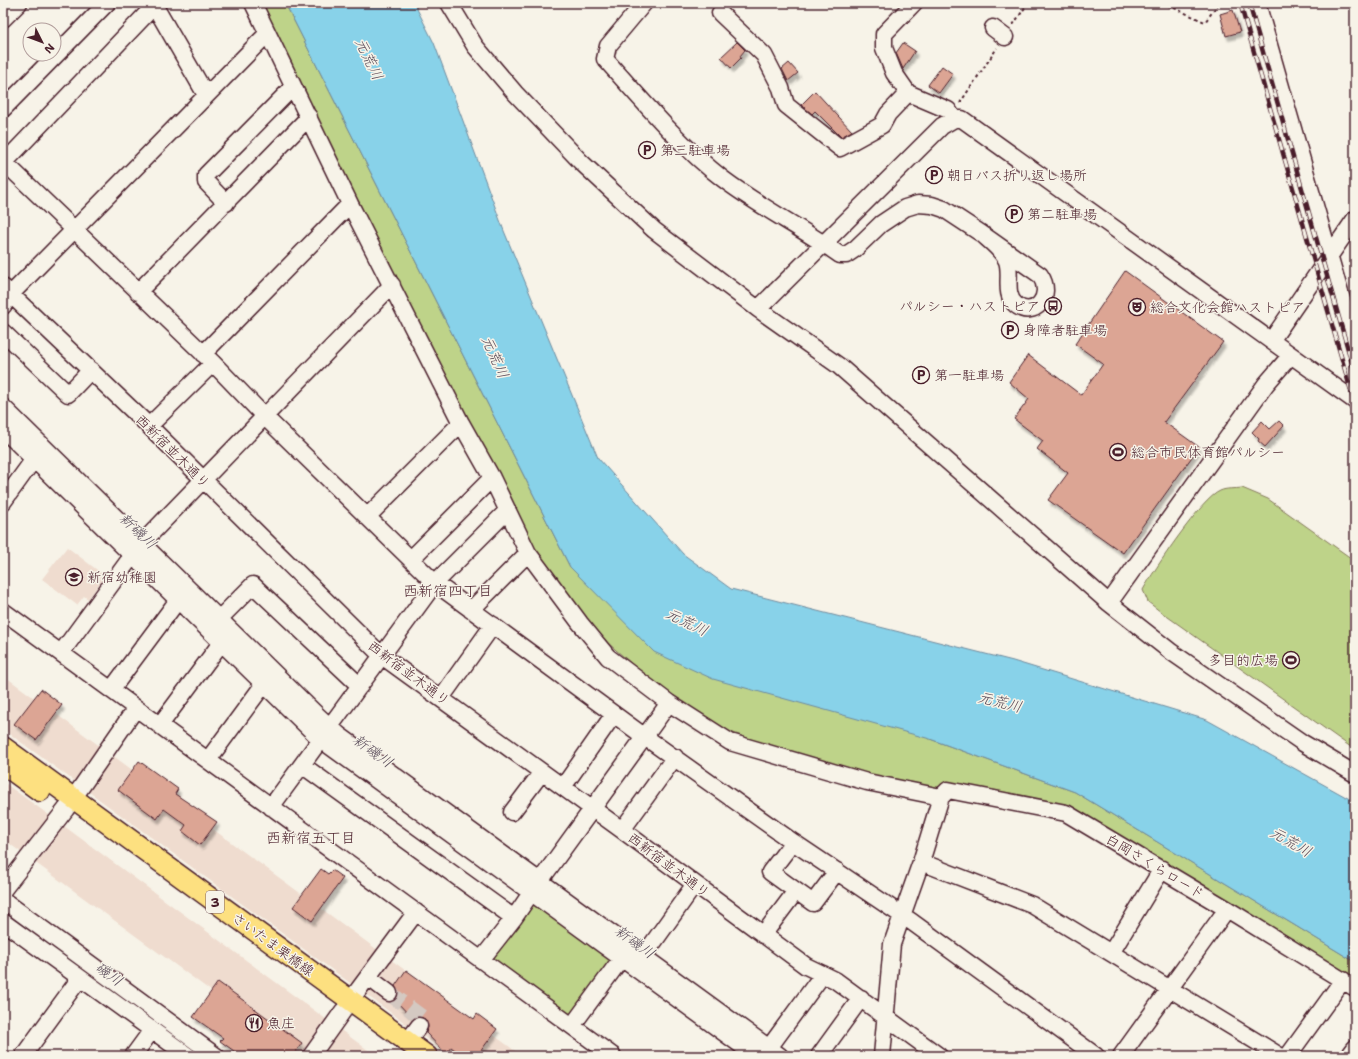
<svg xmlns="http://www.w3.org/2000/svg" width="1358" height="1059" font-family="'Shantell Sans','Klee One',sans-serif">
  <style>
    .built { fill: #efdccf }
    .green { fill: #bed389; stroke: #84795a }
    .water { fill: #88d2e9; stroke: #6f8a9d }
    .lines { fill: none; stroke-linecap: round; stroke-linejoin: round }
    .stream { stroke: #6f8a9d; stroke-width: 3.5 }
    .building { fill: #dca594; stroke: #4a1f2b; filter: url(#shadow) }
    .minor-tunnel { stroke: #d4c9c2; stroke-width: 16; stroke-dasharray: 16 8; stroke-linecap: butt }
    .minor-casing { stroke: #4a1f2b; stroke-width: 19 }
    .major-casing { stroke: #4a1f2b; stroke-width: 23 }
    .path { stroke: #4a1f2b; stroke-width: 2; stroke-dasharray: 3 3; stroke-linecap: butt }
    .minor { stroke: #f7f3e8; stroke-width: 16 }
    .major { stroke: #fde080; stroke-width: 20 }
    .rail-casing { stroke: #4a1f2b; stroke-width: 4.5 }
    .rail { stroke: #f7f3e8; stroke-width: 3; stroke-dasharray: 9; stroke-linecap: butt }
    .labels { text-anchor: middle; dominant-baseline: central; stroke-width: 3; stroke-linejoin: round; paint-order: stroke }
    .shield { fill: #f7f3e8; stroke: #7e5f64; stroke-width: 1 }
    .shield-label { font-size: 13px; font-weight: bold; fill: #4a1f2b }
    .poi-label { font-size: 14px; fill: #4a1f2b; stroke: #f7f3e8; text-anchor: start }
    .street-label { font-size: 14px; fill: #4a1f2b; stroke: #f7f3e8 }
    .water-label { font-size: 15px; font-style: italic; fill: #5a4c5a; stroke: #f7f3e8 }
    .neighbourhood-label { font-size: 15px; fill: #4a1f2b; stroke: #f7f3e8 }
  </style>
  <defs>
    <filter id="shadow"><feDropShadow dx="2.5" dy="4.5" stdDeviation="1" flood-color="#0004"/></filter>
  </defs>
  <rect width="100%" height="100%" fill="#f7f3e8"/>
  <filter id="ink" filterUnits="userSpaceOnUse"><feTurbulence type="fractalNoise" baseFrequency=".025" numOctaves="2"/><feDisplacementMap in="SourceGraphic" scale="8" xChannelSelector="R" yChannelSelector="G"/><feConvolveMatrix kernelMatrix="1 2 1 2 8 2 1 2 1" color-interpolation-filters="sRGB"/></filter>
  <g filter="url(#ink)">
    <path class="built" d="M67 547 105 576 88 599 84 596 77 605 42 579Z
      M3 675 522 1056H450L3 729Z
      M3 782 49 815 376 1056H300L3 839Z"/>
    <path class="green" d="M256 3H285L570 567 930 739 1075 792 1355 962V980L1070 808 943 784 936 791 810 760 722 729 672 699 608 643 548 576Z
      M1242 488 1268 499 1355 561V750L1161 612 1148 602 1143 590C1153 571 1202 498 1220 491 1226 488 1235 489 1242 488Z
      M534 896 618 958 573 1018 490 956Z"/>
    <path class="water" d="M285 3H414L434 43 504 231 598 458 683 554 731 589 1013 661 1207 720 1355 802V962L1075 792 930 739 713 679 654 652 570 567Z"/>
    <g class="lines">
      <path class="stream" d="M3 912 10 918
        M191 1050 200 1056"/>
    </g>
    <path class="building" d="M1233 10 1240 32 1226 36 1220 14Z
      M737 42 745 50 740 56 741 58 731 68 721 57Z
      M903 43 915 51 903 69 896 53Z
      M789 63 798 73 788 81 782 69Z
      M942 66 953 74 939 93 928 85Z
      M815 91 825 102 852 131 841 137 815 111 812 114 801 105Z
      M1125 271 1223 342 1164 422 1199 447 1123 553 1048 500 1068 473 1037 449 1043 441 1014 419 1029 399 1009 382 1028 355 1081 395 1103 364 1075 344Z
      M1262 421 1270 429 1279 421 1284 426 1265 447 1258 441 1259 439 1252 432Z
      M41 689 62 705 36 740 14 724Z
      M139 761 178 789 175 794 217 822 200 845 182 831 186 825 164 809 157 819 118 790Z
      M321 869 328 874 332 870 343 878 312 921 293 907Z
      M406 970 474 1019 477 1014 497 1029 477 1056H463L451 1047 446 1054 426 1033 428 1027 425 1019 420 1017 413 1019 395 1000 398 994 395 986Z
      M218 982 302 1043 293 1056H241L220 1041 223 1038 193 1017Z"/>
    <g class="lines">
      <path class="minor-tunnel" d="M389 993 424 1019 419 1026"/>
      <g class="minor-casing">
        <path id="minor" d="M153 3 206 95
          M253 3 350 204 461 423 492 478 528 553 580 623 608 657 669 703 730 742 867 782 941 797
          M449 3 475 46 515 93 581 162 654 230 758 309 839 366 1109 603 1170 651 1303 743 1355 774
          M644 3 608 46 605 59C640 98 681 147 723 179 760 207 802 228 840 255H846L855 249 881 224 905 208 918 204 932 205 944 209 982 234 1040 275C1055 297 1033 319 1016 305 1003 294 1012 275 1007 261 1002 250 991 242 982 234
          M914 3 884 34V48L894 73 908 93 948 110 954 119
          M1257 3 1355 345
          M720 13 764 55 781 88 786 105 840 148 882 125 888 114 908 93
          M3 19 19 3
          M993 28 1005 37
          M3 109 107 3
          M3 161 213 363 265 417 435 583 645 737 793 842 912 922 1096 1056
          M3 164 154 6
          M226 203 206 182V175L293 87
          M3 287 149 426 382 656 622 830 806 966 835 980 939 1056
          M138 292 309 117
          M3 306 11 294 267 34
          M758 309 942 126 954 119H962L1355 401
          M3 332 68 394 91 370
          M1271 341 1355 219
          M203 354 350 204
          M3 407 317 715 339 735 780 1056
          M149 426 213 363
          M3 429 320 739 756 1056
          M3 502 34 459
          M367 517 461 423
          M142 543 392 285
          M411 559 492 478
          M1109 603 1266 384 1291 355
          M471 610 528 553
          M3 611 613 1056
          M219 619 253 585 360 686
          M61 653 132 556
          M111 690 178 600
          M441 698 493 625
          M160 725 221 643
          M208 760 264 684
          M302 765 514 918
          M563 787 614 714
          M271 807 435 583 507 511
          M512 812 542 772
          M622 830 675 757
          M793 842 770 872 813 903 837 871
          M921 862 1032 905 1280 1056
          M540 881 669 703
          M3 890 66 809 136 708
          M3 900 216 1056
          M3 922 188 1056
          M763 935 796 891
          M1111 953 1162 869
          M643 957 695 884
          M481 960 514 918 531 893
          M368 977 389 993
          M350 1001 416 912
          M572 1026 621 959
          M407 1042 419 1026
          M23 1056 80 978
          M133 1056 152 1030
          M311 1056 343 1011
          M763 1056 823 974
          M819 1056 861 998
          M882 1056 892 944 921 862 941 797 948 790 1066 813 1227 909 1355 988
          M1121 1056 1227 909
          M1288 1056 1343 980
          M1349 1056 1355 1048"/>
      </g>
      <g class="major-casing">
        <path id="major" d="M3 747 427 1056
          M3 764 40 791"/>
      </g>
      <path class="path" d="M1163 3 1205 22 1219 3
        M1013 25 1028 3
        M960 103 997 48"/>
      <use href="#minor" class="minor"/>
      <use href="#major" class="major"/>
      <g class="rail-casing">
        <path id="rail" d="M1240 3 1355 405
          M1249 3 1355 374"/>
      </g>
      <use href="#rail" class="rail"/>
    </g>
  </g>
  <defs>
    <g id="parking-ring" transform="scale(0.9)"><circle r="9.5" fill="#f7f3e8" stroke="#4a1f2b" stroke-width="1.5"/><path d="M-3.5-5.5H1a3.5 3.5 0 0 1 0 7H-1V5.5H-3.5ZM-1-3.4V-.6H.8a1.4 1.4 0 0 0 0-2.8Z" fill="#4a1f2b"/></g>
    <g id="bus-ring" transform="scale(0.9)"><circle r="9.5" fill="#f7f3e8" stroke="#4a1f2b" stroke-width="1.5"/><path d="M-5-6H5V4H4V6H2V4H-2V6H-4V4H-5ZM-3.5-4V0h7V-4ZM-3.5 1.2v1.5H-2V1.2ZM2 1.2v1.5H3.5V1.2Z" fill="#4a1f2b"/></g>
    <g id="theatre-ring" transform="scale(0.9)"><circle r="9.5" fill="#f7f3e8" stroke="#4a1f2b" stroke-width="1.5"/><path d="M-5-5.5Q0-4 5-5.5V0Q5 5 0 6Q-5 5-5 0ZM-3.3-2.5H-1v1.5H-3.3ZM1-2.5H3.3v1.5H1ZM-2.8 1Q0 5.5 2.8 1Z" fill="#4a1f2b"/></g>
    <g id="stadium-ring" transform="scale(0.9)"><circle r="9.5" fill="#f7f3e8" stroke="#4a1f2b" stroke-width="1.5"/><path d="M0-5a6.5 5 0 1 0 0 10a6.5 5 0 1 0 0-10ZM-3.5-1.8h7v3.6h-7Z" fill="#4a1f2b"/></g>
    <g id="school-ring" transform="scale(0.9)"><circle r="9.5" fill="#f7f3e8" stroke="#4a1f2b" stroke-width="1.5"/><path d="M0-5L7-2L0 1L-7-2ZM-4 1L0 2.5L4 1V4Q0 6-4 4Z" fill="#4a1f2b"/></g>
    <g id="restaurant-ring" transform="scale(0.9)"><circle r="9.5" fill="#f7f3e8" stroke="#4a1f2b" stroke-width="1.5"/><path d="M-5-6h1v4h1v-4h1v4h1v-4h1v5L-1.5 .5V6h-2V.5L-5-1ZM5-6V6H3V1.5H1.5Q1.5-4 5-6Z" fill="#4a1f2b"/></g>
  </defs>
  <g fill-rule="evenodd">
    <use href="#parking-ring" x="647" y="150"/>
    <use href="#parking-ring" x="934" y="175"/>
    <use href="#parking-ring" x="1014" y="214"/>
    <use href="#bus-ring" x="1053" y="306"/>
    <use href="#theatre-ring" x="1137" y="307"/>
    <use href="#parking-ring" x="1010" y="330"/>
    <use href="#parking-ring" x="921" y="375"/>
    <use href="#stadium-ring" x="1118" y="452"/>
    <use href="#school-ring" x="74" y="577"/>
    <use href="#stadium-ring" x="1291" y="660"/>
    <use href="#restaurant-ring" x="254" y="1023"/>
  </g>
  <g class="labels">
    <rect class="shield" x="206" y="891" width="18" height="22" rx="3"/>
    <g class="shield-label">
      <text x="215" y="902">3</text>
    </g>
    <g class="poi-label">
      <text x="660" y="150">第三駐車場</text>
      <text x="947" y="175">朝日バス折り返し場所</text>
      <text x="1027" y="214">第二駐車場</text>
      <text x="1040" y="306" text-anchor="end">パルシー・ハストピア</text>
      <text x="1150" y="307">総合文化会館ハストピア</text>
      <text x="1023" y="330">身障者駐車場</text>
      <text x="934" y="375">第一駐車場</text>
      <text x="1131" y="452">総合市民体育館パルシー</text>
      <text x="87" y="577">新宿幼稚園</text>
      <text x="1278" y="660" text-anchor="end">多目的広場</text>
      <text x="267" y="1023">魚庄</text>
    </g>
    <g class="street-label">
      <text transform="translate(173 451) rotate(45)">西新宿並木通り</text>
      <text transform="translate(409 673) rotate(37)">西新宿並木通り</text>
      <text transform="translate(669 865) rotate(37)">西新宿並木通り</text>
      <text transform="translate(1155 866) rotate(31)">白岡さくらロード</text>
      <text transform="translate(273 944) rotate(36)">さいたま栗橋線</text>
    </g>
    <g class="water-label">
      <text transform="translate(369 59) rotate(64)">元荒川</text>
      <text transform="translate(495 357) rotate(66)">元荒川</text>
      <text transform="translate(138 531) rotate(44)">新磯川</text>
      <text transform="translate(687 622) rotate(26)">元荒川</text>
      <text transform="translate(1000 702) rotate(14)">元荒川</text>
      <text transform="translate(373 751) rotate(36)">新磯川</text>
      <text transform="translate(1291 842) rotate(30)">元荒川</text>
      <text transform="translate(635 942) rotate(36)">新磯川</text>
      <text transform="translate(109 974) rotate(36)">磯川</text>
    </g>
    <g class="neighbourhood-label">
      <text x="448" y="591">西新宿四丁目</text>
      <text x="311" y="838">西新宿五丁目</text>
    </g>
  </g>
  <rect width="1358" height="1059" fill="none" stroke="#f7f3e8" stroke-width="16"/>
  <rect x="8" y="8" width="1342" height="1043" fill="none" stroke="#4a1f2b" stroke-width="1.5" filter="url(#ink)"/>
  <g transform="translate(42 42) rotate(132)"><circle r="19" fill="#f7f3e8" stroke="#b29e9c"/>
  <path d="M0-3L7 15L0 10L-7 15Z" fill="#4a1f2b"/>
  <text y="-6" font-size="11" font-weight="bold" text-anchor="middle" fill="#4a1f2b">N</text>
  </g>
</svg>
